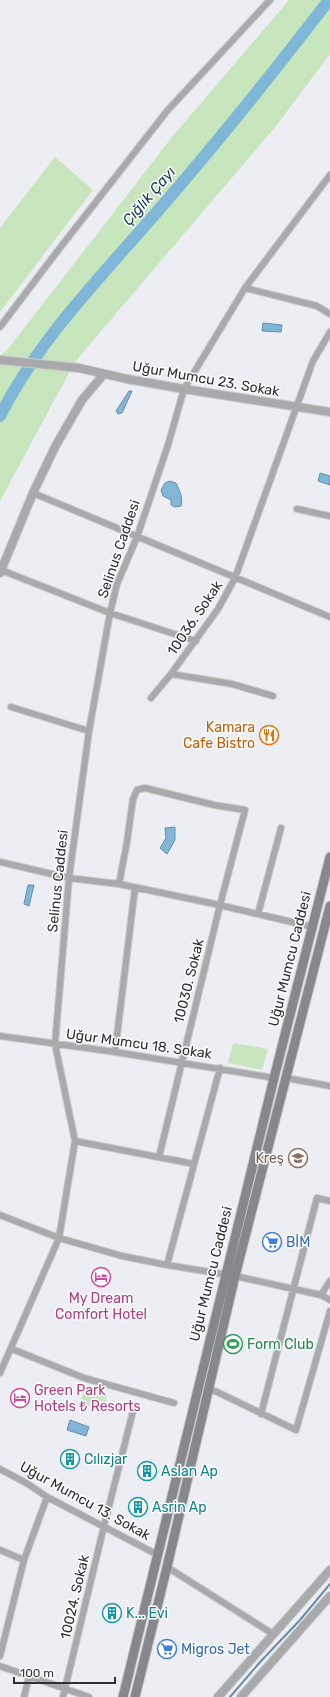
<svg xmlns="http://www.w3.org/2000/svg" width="330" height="1697" font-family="Rubik,sans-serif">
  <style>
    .green { fill: #c7e6bd }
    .water { fill: #80b6d7; stroke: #688ea6 }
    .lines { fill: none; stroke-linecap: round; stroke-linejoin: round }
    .stream { stroke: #688ea6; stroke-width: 2 }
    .river { stroke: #80b6d7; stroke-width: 12 }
    .minor-casing { stroke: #cbccd1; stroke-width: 8 }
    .tertiary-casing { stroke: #cbccd1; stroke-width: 10 }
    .secondary-casing { stroke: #cbccd1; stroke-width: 11 }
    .minor { stroke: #a8aaab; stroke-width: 6 }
    .tertiary { stroke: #a8aaab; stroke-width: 8 }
    .secondary { stroke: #86888b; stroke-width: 9 }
    .labels { text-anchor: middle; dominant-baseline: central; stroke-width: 3; stroke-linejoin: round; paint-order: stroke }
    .street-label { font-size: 14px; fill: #303133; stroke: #fff }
    .food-label { font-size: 14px; fill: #c56008; stroke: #fff; text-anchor: end }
    .education-label { font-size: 14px; fill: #785e54; stroke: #fff; text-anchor: end }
    .shop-label { font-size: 14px; fill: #366cbe; stroke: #fff; text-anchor: start }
    .hotel-label { font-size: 14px; fill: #b23c85; stroke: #fff }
    .leisure-label { font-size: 14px; fill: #27864d; stroke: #fff; text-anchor: start }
    .culture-label { font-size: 14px; fill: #0d838f; stroke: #fff; text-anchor: start }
    .water-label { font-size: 15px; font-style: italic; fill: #0e3c53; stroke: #fff }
  </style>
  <rect width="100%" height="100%" fill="#edeef4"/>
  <path class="green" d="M289 0H330V54L276 126 79 357 69 373 0 501V356L8 349 172 137Z
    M55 157 93 190 0 312V228Z
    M233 1043 268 1049 262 1070 228 1063Z
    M84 1389 107 1395 104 1410 80 1404Z"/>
  <path class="water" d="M263 323 282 325 281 332 262 331Z
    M129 391H132L122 413 118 414 116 411Z
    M320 473 330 476V485L318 481Z
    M170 481 176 483C180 491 183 498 181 506L175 507 171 505V500L163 496 161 490 165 483Z
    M175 827V840L167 854 160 848 166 838 165 828Z
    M28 885H34L29 906 24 904Z
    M70 1420 89 1427 86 1436 67 1430Z"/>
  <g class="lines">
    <path class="stream" d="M230 1697 261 1661 300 1620 330 1584"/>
    <path class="river" d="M0 416C39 339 100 278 156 213 216 144 273 73 329 0"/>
    <g class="minor-casing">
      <path id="minor" d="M245 288 317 306 330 314
        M0 327 56 253 167 111 270 0
        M33 493 330 617
        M297 509 330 516
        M1 570 110 613 196 641
        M273 696 232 684 171 674 218 609 235 578 313 361 330 332
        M151 698 171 674
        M11 707 89 731
        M0 862 69 878 119 884 215 904 313 927
        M119 884 127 842 133 799 137 790 145 788 214 805 245 810 220 905 159 1157
        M258 914 281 828
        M0 1036 115 1052 274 1078
        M115 1052 135 888
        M286 1078 330 1086
        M75 1141 194 1164
        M0 1215 59 1238 122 1256 167 1265 235 1276 321 1295 330 1300
        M167 1265 220 1068
        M321 1295 330 1281
        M12 1349 84 1378 174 1403
        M0 1373 59 1238 75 1141 55 1044 69 878 89 731 110 613 117 584 137 537 168 445 184 389 245 288 330 175
        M208 1391H215L296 1430 330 1311
        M261 1414 317 1198 330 1201
        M0 1469 28 1484 47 1497 158 1555
        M0 1550 24 1560
        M167 1567 273 1634
        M0 1656 24 1560 47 1497
        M0 1666 89 1697
        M24 1697 29 1677
        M63 1697 104 1526 133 1411"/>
    </g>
    <g class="tertiary-casing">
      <path id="tertiary" d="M0 360 79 368 127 379 184 389 330 412
        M0 573 33 493 55 447 82 400 104 374
        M218 1697 330 1570
        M241 1697 330 1596"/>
    </g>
    <g class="secondary-casing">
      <path id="secondary" d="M123 1697 274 1078 330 857
        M135 1697 167 1567 235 1276 330 906"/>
    </g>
    <use href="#minor" class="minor"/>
    <use href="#tertiary" class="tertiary"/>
    <use href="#secondary" class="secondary"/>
  </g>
  <defs>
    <g id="restaurant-ring" transform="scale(1)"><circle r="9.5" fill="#fff" stroke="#e8710a" stroke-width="1.5"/><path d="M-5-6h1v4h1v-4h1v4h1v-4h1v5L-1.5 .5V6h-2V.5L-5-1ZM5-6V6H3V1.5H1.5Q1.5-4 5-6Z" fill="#e8710a"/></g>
    <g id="school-ring" transform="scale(1)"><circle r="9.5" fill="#fff" stroke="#8d6e63" stroke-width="1.5"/><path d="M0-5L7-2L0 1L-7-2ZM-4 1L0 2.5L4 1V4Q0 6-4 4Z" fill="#8d6e63"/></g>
    <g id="supermarket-ring" transform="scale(1)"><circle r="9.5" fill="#fff" stroke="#3f7fe0" stroke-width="1.5"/><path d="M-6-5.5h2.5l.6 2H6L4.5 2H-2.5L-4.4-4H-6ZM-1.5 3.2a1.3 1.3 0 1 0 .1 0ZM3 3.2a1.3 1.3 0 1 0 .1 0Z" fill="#3f7fe0"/></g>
    <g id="hotel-ring" transform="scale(1)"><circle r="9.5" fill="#fff" stroke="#d1479c" stroke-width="1.5"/><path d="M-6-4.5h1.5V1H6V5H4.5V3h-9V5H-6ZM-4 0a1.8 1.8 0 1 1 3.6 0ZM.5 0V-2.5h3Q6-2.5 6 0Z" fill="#d1479c"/></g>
    <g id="stadium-ring" transform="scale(1)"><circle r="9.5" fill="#fff" stroke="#2e9e5b" stroke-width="1.5"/><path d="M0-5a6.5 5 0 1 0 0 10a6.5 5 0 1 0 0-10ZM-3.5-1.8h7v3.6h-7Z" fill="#2e9e5b"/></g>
    <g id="building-ring" transform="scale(1)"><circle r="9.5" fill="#fff" stroke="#0f9aa8" stroke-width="1.5"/><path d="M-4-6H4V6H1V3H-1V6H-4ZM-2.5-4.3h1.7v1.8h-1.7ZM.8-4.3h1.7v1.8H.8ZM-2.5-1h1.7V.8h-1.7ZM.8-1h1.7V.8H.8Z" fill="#0f9aa8"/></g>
  </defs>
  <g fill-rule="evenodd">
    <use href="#restaurant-ring" x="269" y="735"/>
    <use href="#school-ring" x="298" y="1158"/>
    <use href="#supermarket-ring" x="272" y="1242"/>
    <use href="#hotel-ring" x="101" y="1277"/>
    <use href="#stadium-ring" x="233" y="1344"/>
    <use href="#hotel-ring" x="20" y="1398"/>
    <use href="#building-ring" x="70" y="1459"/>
    <use href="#building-ring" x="147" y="1471"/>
    <use href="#building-ring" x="138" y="1507"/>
    <use href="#building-ring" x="112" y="1613"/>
    <use href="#supermarket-ring" x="167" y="1649"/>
  </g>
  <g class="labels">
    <g class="street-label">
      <text transform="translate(206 379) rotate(10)">Uğur Mumcu 23. Sokak</text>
      <text transform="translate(119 549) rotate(-71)">Selinus Caddesi</text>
      <text transform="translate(195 618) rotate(-56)">10036. Sokak</text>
      <text transform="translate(58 881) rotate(-84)">Selinus Caddesi</text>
      <text transform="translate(290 959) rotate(-76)">Uğur Mumcu Caddesi</text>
      <text transform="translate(189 981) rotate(-76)">10030. Sokak</text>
      <text transform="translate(139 1044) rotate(8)">Uğur Mumcu 18. Sokak</text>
      <text transform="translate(211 1274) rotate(-76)">Uğur Mumcu Caddesi</text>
      <text transform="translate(85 1501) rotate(29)">Uğur Mumcu 13. Sokak</text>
      <text transform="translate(75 1597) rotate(-77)">10024. Sokak</text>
    </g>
    <g class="food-label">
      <text x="255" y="727">Kamara<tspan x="255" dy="16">Cafe Bistro</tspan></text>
    </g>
    <g class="education-label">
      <text x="284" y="1158">Kreş</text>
    </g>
    <g class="shop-label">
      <text x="286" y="1242">BİM</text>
      <text x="181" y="1649">Migros Jet</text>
    </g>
    <g class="hotel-label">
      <text x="101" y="1298">My Dream<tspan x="101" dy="16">Comfort Hotel</tspan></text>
      <text x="34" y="1390" text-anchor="start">Green Park<tspan x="34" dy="16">Hotels ₺ Resorts</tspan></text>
    </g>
    <g class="leisure-label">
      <text x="247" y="1344">Form Club</text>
    </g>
    <g class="culture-label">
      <text x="84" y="1459">Cılızjar</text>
      <text x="161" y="1471">Aslan Ap</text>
      <text x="152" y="1507">Asrin Ap</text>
      <text x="126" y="1613">K... Evi</text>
    </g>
    <g class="water-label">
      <text transform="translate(149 196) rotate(-49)">Çığlık Çayı</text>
    </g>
  </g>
  <path d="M14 1677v6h101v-6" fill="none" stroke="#303133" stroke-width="2"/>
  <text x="20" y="1677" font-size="12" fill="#303133" stroke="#ffffff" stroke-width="3" paint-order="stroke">100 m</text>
</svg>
